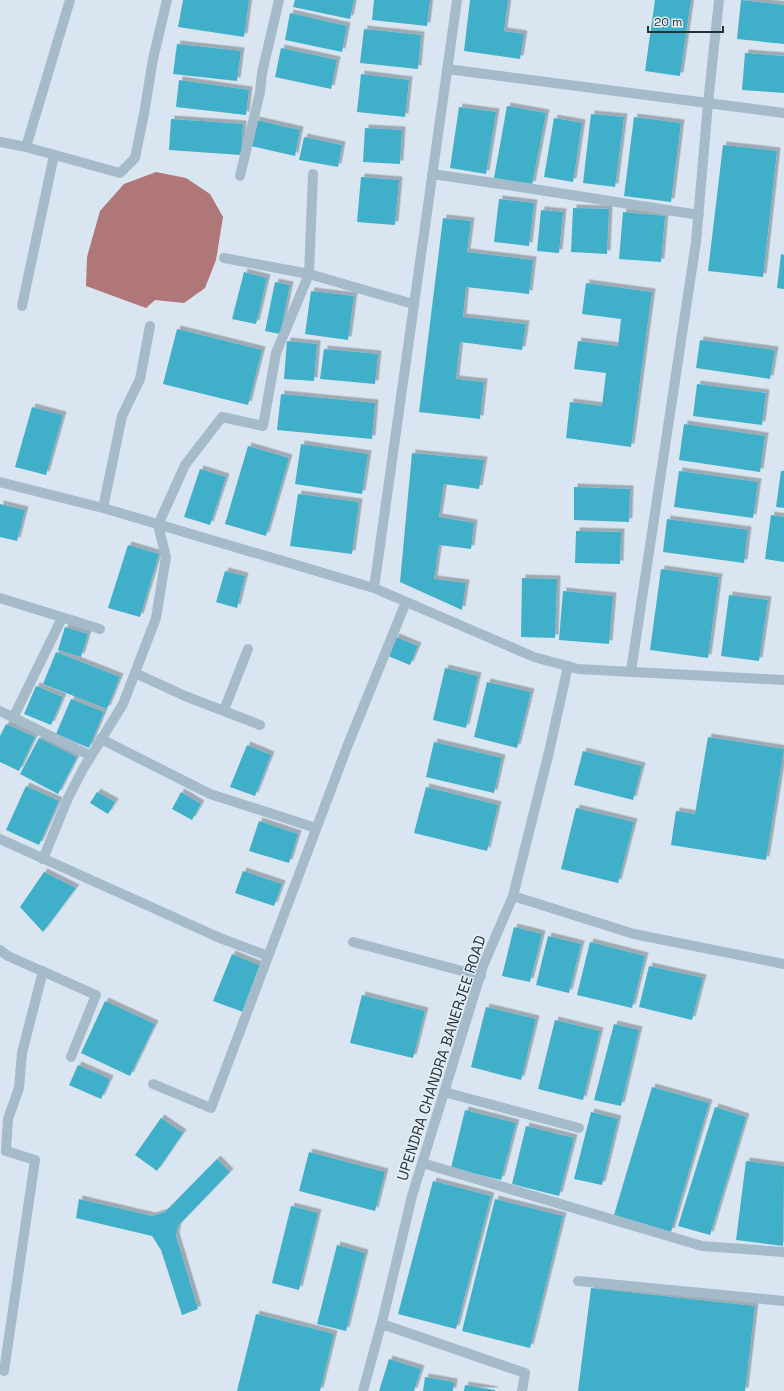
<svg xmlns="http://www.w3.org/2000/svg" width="784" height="1391" font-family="'Space Grotesk',sans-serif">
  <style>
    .water { fill: #af7778 }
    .building { fill: #40afc9; filter: url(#shadow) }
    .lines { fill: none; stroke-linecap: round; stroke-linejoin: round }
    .lane { stroke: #a5bbca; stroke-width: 10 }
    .street { stroke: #a5bbca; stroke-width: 10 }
    .labels { text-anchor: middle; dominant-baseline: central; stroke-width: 3; stroke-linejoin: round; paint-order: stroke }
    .street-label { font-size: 15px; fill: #263135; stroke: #e5eff9 }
  </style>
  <defs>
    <filter id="shadow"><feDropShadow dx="3.5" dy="-3.5" stdDeviation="0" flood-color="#0004"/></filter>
  </defs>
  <rect width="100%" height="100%" fill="#d9e6f2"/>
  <path class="water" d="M156 172 186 178 210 194 223 217 216 260 205 288 184 303 155 300 146 308 86 286 87 257 100 211 124 184Z"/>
  <path class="building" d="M183 0H249L244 37 178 27Z
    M295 0H354L350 19 293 7Z
    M374 0H430L427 26 372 20Z
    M470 0H508L504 31 524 34 520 59 464 51Z
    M655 0H691L680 76 645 71Z
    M741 0 784 5V44L737 39Z
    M290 13 347 26 342 52 285 40Z
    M364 29 421 35 418 69 360 63Z
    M177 44 241 51 237 81 173 74Z
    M281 48 337 60 331 89 275 77Z
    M745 53 784 56V93L742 90Z
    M361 74 409 80 405 117 357 112Z
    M179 80 249 90 246 115 176 107Z
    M507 106 546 113 532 185 494 178Z
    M459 107 496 112 486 174 450 168Z
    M591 114 624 117 615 187 583 183Z
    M634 117 681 123 671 202 624 196Z
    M554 118 582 123 573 182 544 177Z
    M171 119 243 124 241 155 169 150Z
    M256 120 300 130 295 156 251 146Z
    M365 128 402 130 400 164 363 162Z
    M304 137 342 145 338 167 299 160Z
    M723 145 777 151 763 277 708 271Z
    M361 177 399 180 395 225 357 222Z
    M499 199 534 203 529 246 494 242Z
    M573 208 609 209 607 254 571 252Z
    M541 210 563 212 559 253 537 251Z
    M623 212 665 216 661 262 619 259Z
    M443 218 471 221 467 252 533 260 529 294 466 287 463 317 526 324 522 350 460 342 456 379 484 382 480 419 419 412Z
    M781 254 784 255V289L777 288Z
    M244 272 267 278 256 324 232 319Z
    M275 282 290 285 280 334 265 331Z
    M586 283 652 292 631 447 566 438 570 402 602 406 606 373 574 369 578 341 618 346 621 319 582 314Z
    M311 291 354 296 348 340 305 334Z
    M177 329 262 350 248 405 163 384Z
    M700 340 775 350 770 379 696 368Z
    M287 341 317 344 314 381 284 379Z
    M324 349 378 354 375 384 320 379Z
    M697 384 766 393 762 425 693 416Z
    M281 394 375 403 372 439 277 430Z
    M32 407 63 415 46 475 15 467Z
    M684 424 765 436 760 472 679 460Z
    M301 444 368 454 362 494 295 484Z
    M248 446 289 458 266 536 225 524Z
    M412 453 484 460 479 489 444 484 439 517 474 523 471 549 439 545 434 579 466 583 462 610 400 582Z
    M200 469 226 477 210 525 184 517Z
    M679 471 758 482 753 518 674 507Z
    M781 471H784V508L776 507Z
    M574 487 630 489 629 522 574 520Z
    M298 494 359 502 352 554 290 546Z
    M0 504 25 510 17 541 0 537Z
    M771 515 784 517V562L765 559Z
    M667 519 748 530 744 563 663 552Z
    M576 531 621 532 620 564 575 563Z
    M128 545 159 554 140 617 108 608Z
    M661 569 719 577 708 658 650 650Z
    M225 571 245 576 237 608 216 602Z
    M522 578 557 579 555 638 521 637Z
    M563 591 613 596 609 644 559 640Z
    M729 595 768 600 759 661 721 656Z
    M65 627 88 634 81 657 58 650Z
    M396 637 418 646 410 665 388 656Z
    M56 652 120 677 107 709 43 684Z
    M445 668 478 676 466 728 433 720Z
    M487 682 531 692 517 748 474 737Z
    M36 686 63 697 51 725 24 714Z
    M71 699 104 712 89 748 56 734Z
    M6 724 35 737 19 771 0 762V736Z
    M708 737 784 749 766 860 671 845 676 811 695 814Z
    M39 738 77 757 58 794 20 774Z
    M434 742 502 758 494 793 426 777Z
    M247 745 271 755 255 796 230 787Z
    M583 751 642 766 633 800 574 785Z
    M26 786 59 801 39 845 6 830Z
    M426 787 498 805 487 851 414 833Z
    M97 792 115 802 108 814 90 803Z
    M181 792 201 804 192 820 172 809Z
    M576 808 634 822 618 883 561 869Z
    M259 821 298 834 289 863 249 851Z
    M243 871 282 884 274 906 235 893Z
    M44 872 76 888 43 932 20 907Z
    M514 927 542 934 530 982 502 976Z
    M548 936 581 944 569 993 536 985Z
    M590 942 645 956 632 1008 577 995Z
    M232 954 261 966 243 1012 213 1001Z
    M649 966 703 978 692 1020 639 1007Z
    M362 995 425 1011 413 1058 350 1043Z
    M105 1001 155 1024 130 1076 81 1053Z
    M486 1007 536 1019 521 1080 471 1067Z
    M555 1020 600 1031 583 1100 538 1089Z
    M614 1024 639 1030 621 1106 594 1100Z
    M78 1065 110 1079 101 1099 69 1085Z
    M652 1087 709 1103 671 1232 614 1215Z
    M715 1107 746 1117 710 1235 678 1226Z
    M465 1110 516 1123 501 1180 451 1168Z
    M591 1112 618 1119 602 1185 574 1179Z
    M161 1118 183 1133 157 1171 135 1155Z
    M526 1126 574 1138 559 1196 512 1184Z
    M309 1152 385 1172 375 1211 299 1191Z
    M217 1159 230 1172 178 1226 176 1236 198 1309 182 1315 161 1250 152 1236 76 1218 79 1199 152 1216 165 1212Z
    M746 1161 784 1166 783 1246 736 1240Z
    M433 1181 491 1196 456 1329 398 1314Z
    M495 1199 563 1216 530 1348 462 1331Z
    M291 1206 318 1213 299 1290 272 1283Z
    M337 1245 365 1253 346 1331 317 1324Z
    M591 1288 755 1306 745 1391H578Z
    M256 1314 334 1334 320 1391H237Z
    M389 1359 421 1369 414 1391H379Z
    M425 1377 454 1382 453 1391H423Z
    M465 1385 495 1390V1391H464Z"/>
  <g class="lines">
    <path class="lane" d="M0 142 26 147 120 173 135 158 144 114 153 59 167 0
      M26 147 70 0
      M240 176 260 92 262 73 279 0
      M224 258 309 274 413 304
      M22 306 54 155
      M158 525 185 465 222 417 263 426 276 353 309 274 313 174
      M0 598 100 629
      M135 673 185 696 260 725
      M224 710 248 649
      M0 711 91 756
      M13 718 62 618
      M101 739 210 794 316 828
      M353 942 481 976
      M0 950 8 956 96 995 71 1057
      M444 1092 579 1128
      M578 1281 784 1301
      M4 1371 35 1160 6 1151 8 1119 19 1088 22 1053 43 971"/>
    <path class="street" d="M447 69 784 113
      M432 174 514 186 699 215
      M0 482 103 508 374 588 534 657 578 669 784 680
      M103 508 122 416 140 379 150 326
      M374 588 457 0
      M631 671 696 242 708 103 719 0
      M0 839 220 938 268 956
      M43 859 68 798 83 769 123 704 156 618 166 557 158 525
      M513 896 634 934 784 964
      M153 1084 211 1108 347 747 406 602
      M422 1163 702 1246 784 1252
      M382 1324 525 1373 522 1391
      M363 1391 384 1314 412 1196 483 966 513 896 549 752 568 666"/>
  </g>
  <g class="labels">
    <g class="street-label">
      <text transform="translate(441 1058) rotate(-72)">UPENDRA CHANDRA BANERJEE ROAD</text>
    </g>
  </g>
  <path d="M648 26v6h75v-6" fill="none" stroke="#263135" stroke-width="2"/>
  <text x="654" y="26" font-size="12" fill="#263135" stroke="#e5eff9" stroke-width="3" paint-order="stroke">20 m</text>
</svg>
